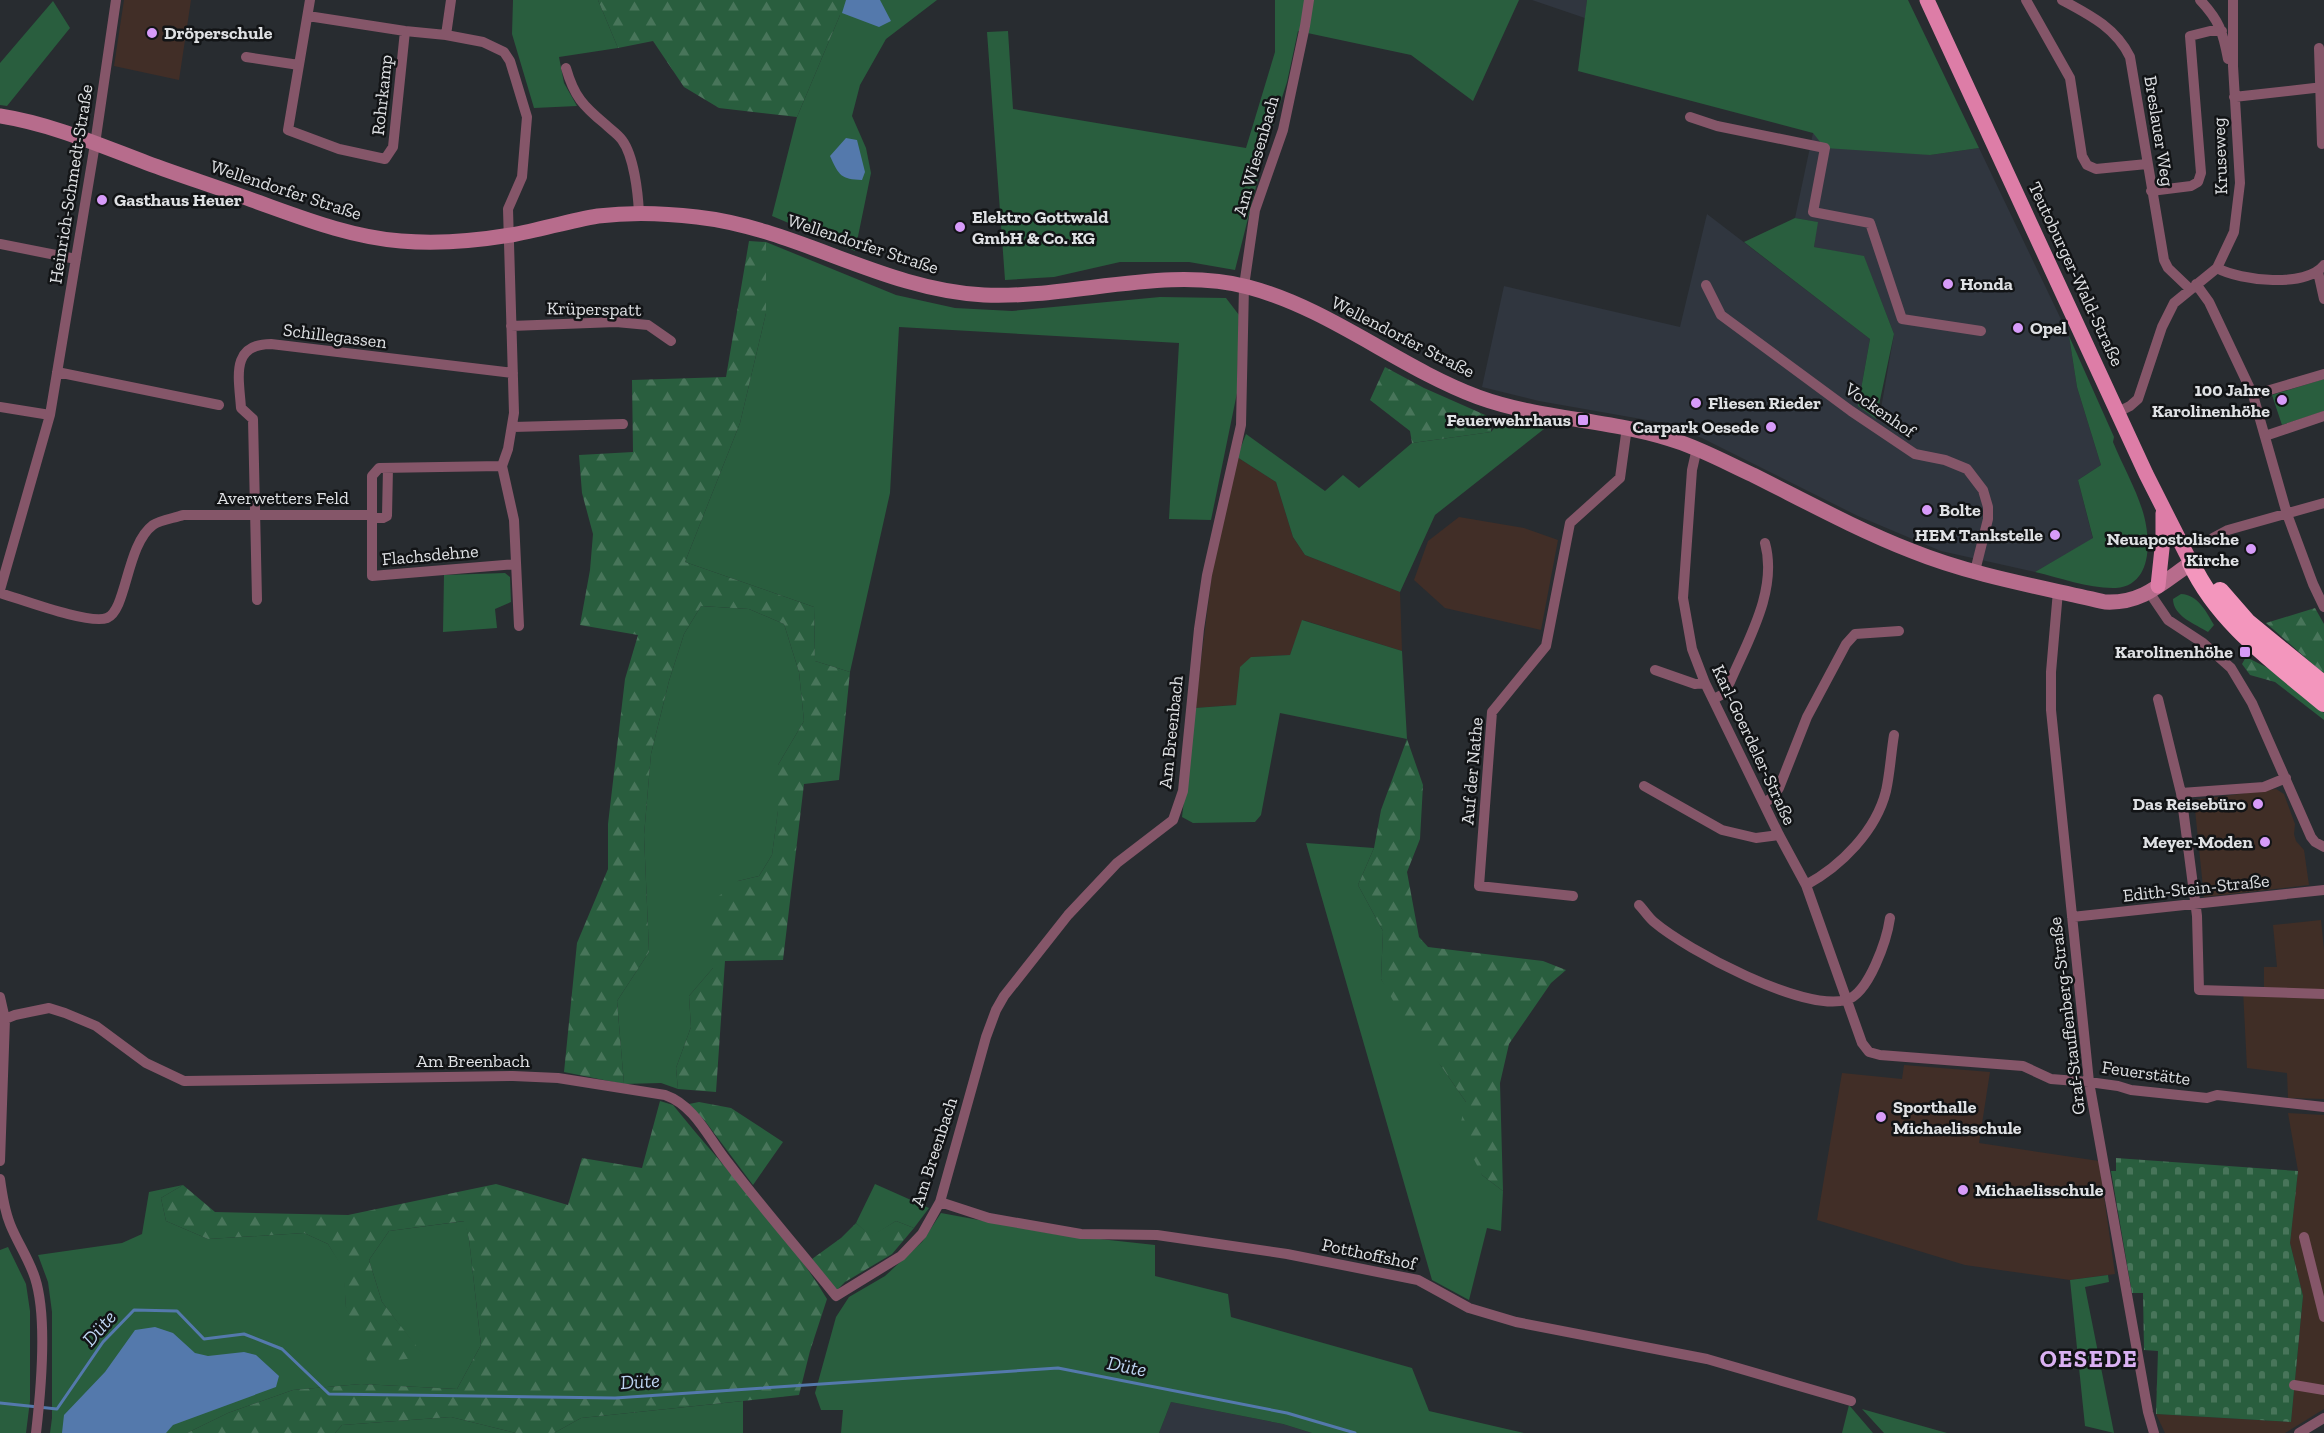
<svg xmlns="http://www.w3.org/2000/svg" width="2324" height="1433" font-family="'Zilla Slab',serif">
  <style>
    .commercial { fill: #402e26 }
    .built { fill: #30363f }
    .education { fill: #412e27 }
    .green { fill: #295e3e }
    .forest { fill: url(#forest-firs) }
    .cemetery { fill: url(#cemetery-stones) }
    .water { fill: #5479ac }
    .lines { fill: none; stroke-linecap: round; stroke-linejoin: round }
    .stream { stroke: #5479ac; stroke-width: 3 }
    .street { stroke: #855669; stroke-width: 10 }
    .secondary { stroke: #b76c8c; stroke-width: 15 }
    .primary { stroke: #dd7da7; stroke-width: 15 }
    .highway { stroke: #f396bd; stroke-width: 18 }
    .poi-dot { fill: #d79bf9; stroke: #121416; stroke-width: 2 }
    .labels { text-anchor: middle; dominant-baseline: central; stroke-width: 5; stroke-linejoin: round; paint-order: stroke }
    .poi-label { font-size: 18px; font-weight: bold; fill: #dfe1e4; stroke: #121416; text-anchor: start }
    .street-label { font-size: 18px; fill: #dfe1e4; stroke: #121416 }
    .water-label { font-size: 20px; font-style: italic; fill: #bed4f2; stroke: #121416 }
    .district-label { font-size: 24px; font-weight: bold; letter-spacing: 1.5px; fill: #dab1f2; stroke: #121416 }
  </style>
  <defs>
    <pattern id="forest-firs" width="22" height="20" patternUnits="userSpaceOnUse" patternTransform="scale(1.5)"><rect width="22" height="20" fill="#295e3e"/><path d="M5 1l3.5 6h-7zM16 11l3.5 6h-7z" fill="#48755a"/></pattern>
    <pattern id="cemetery-stones" width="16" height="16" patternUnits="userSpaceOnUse" patternTransform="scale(1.5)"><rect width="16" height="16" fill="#295e3e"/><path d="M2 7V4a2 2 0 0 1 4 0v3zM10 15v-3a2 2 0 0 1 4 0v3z" fill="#48755a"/></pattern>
  </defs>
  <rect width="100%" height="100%" fill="#282c30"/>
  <path class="commercial" d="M1237 457 1276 482 1293 537 1305 555 1400 592 1402 651 1303 620 1290 655 1251 657 1236 705 1195 708 1217 534Z
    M2276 789 2284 794 2295 824 2294 834 2296 841 2304 850 2309 885 2204 897 2194 800Z
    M2321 920 2324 950V1099L2288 1098 2287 1073 2247 1068 2243 990 2264 991V967H2277L2273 925Z
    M2288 1113 2324 1115V1409L2285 1433H2165L2156 1414 2291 1422 2303 1296 2290 1243 2298 1171Z"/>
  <path class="built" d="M1532 0H1587L1585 18 1579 16Z
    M1813 133 1930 155 1979 148 2069 336 2077 387 2101 465 2078 480 2093 539 2035 572 1941 551 1858 516 1702 438 1664 423 1539 401 1482 387 1504 286 1680 327 1707 214 1870 339 1858 406 1879 420 1894 334 1864 257 1814 247 1817 222 1795 218Z
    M1171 1402 1283 1424 1312 1433H1159Z"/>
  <path class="education" d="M124 0H191L179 80 114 66Z
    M1459 517 1524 528 1558 540 1541 630 1445 608 1414 580 1428 541Z
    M1904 1065 1990 1072 1979 1143 2099 1161 2115 1274 2070 1280 1965 1265 1817 1220 1842 1073 1902 1079Z"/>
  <path class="green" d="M513 0H598L618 48 559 57 564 83 577 106 534 108 512 34Z
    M840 0H937L886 39 860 85 852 116 866 148 871 173 855 251 772 216 797 117 840 15Z
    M1275 0H1519L1473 101 1411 55 1298 31 1287 82 1265 151 1235 270 1189 262H1120L1054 277 1005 280 987 32 1008 31 1013 109 1246 148 1275 52Z
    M1587 0H1908L1979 148 1930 155 1825 148 1813 133 1578 71Z
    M53 1 70 28 7 106 0 105V63Z
    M1795 218 1818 222 1814 247 1864 256 1894 334 1876 419 1858 406 1870 339 1744 242Z
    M766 242 896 295 955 308 1012 311 1160 297 1226 298 1239 315 1237 393 1211 520 1169 519 1179 343 899 327 890 493 850 672 815 661 814 607 685 562 740 423 766 313Z
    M2069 336 2114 437 2113 442C2122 464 2135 487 2142 509 2151 536 2154 585 2116 588 2090 589 2061 578 2035 572L2093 538 2078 480 2101 465 2077 387Z
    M2324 379V411L2282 425 2272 395Z
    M1501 420 1544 429 1435 515 1400 592 1305 555 1293 537 1276 482 1237 457 1246 434 1325 491 1343 475 1359 488 1412 443 1491 432Z
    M505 573 510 577 511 602 495 609 497 628 443 632 444 575Z
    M2181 594C2198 595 2206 611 2214 625L2208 632C2195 624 2173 616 2173 599Z
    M701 606 749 609 784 624 799 672 804 721 778 765V811L772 855 759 876 738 881 713 968 689 996 691 1027 676 1068 678 1089 661 1083 624 1084 617 1001 649 952 644 835 651 754 669 681 684 634Z
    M1302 620 1402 651 1407 739 1280 713 1261 815 1255 822 1193 823 1182 817 1195 708 1236 705 1240 667 1251 657 1290 655Z
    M1306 843 1374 848 1358 885 1383 931 1381 979 1466 1102 1482 1175 1503 1191 1501 1231 1487 1228 1469 1300 1432 1280Z
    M875 1184 929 1208 914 1228 896 1221 871 1237 856 1223Z
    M183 1185 161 1198 166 1221 208 1239 304 1233 328 1244 344 1269 346 1307 424 1357 382 1302 369 1260 389 1231 465 1221 469 1239 481 1345 457 1389 361 1384 293 1390 228 1413 187 1433H50L52 1418V1312L48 1282 38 1255 122 1243 142 1234 149 1192Z
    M941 1213 1054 1234 1155 1245V1276L1228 1294 1231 1317 1412 1368 1429 1411 1524 1433H1312L1283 1424 1171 1402 1159 1433H841L843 1410H821L815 1393 836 1317 849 1297 885 1276 922 1242Z
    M8 1247 26 1284 30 1311V1401L26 1433H0V1250Z
    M2108 1275 2109 1282 2085 1287 2114 1433 2085 1426 2070 1280Z
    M743 1401V1433H554L581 1418Z
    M1849 1405 1873 1433H1842Z
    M1862 1409 1947 1433H1884Z
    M451 1417 516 1433H335L342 1425Z"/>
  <path class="forest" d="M598 0H840V15L797 117 719 108 684 87 653 41 618 48Z
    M749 241 766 242V313L740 423 685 562 814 607 815 661 850 672 839 780 804 784 783 960 725 961 716 1092 678 1089 676 1068 691 1027 689 996 713 968 706 954 710 903 738 881 759 876 772 855 778 810V765L804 721 799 672 784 624 749 609 701 606 684 634 669 681 651 754 644 835 649 952 617 1001 624 1084 564 1072 577 943 608 869V824L625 679 638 635 580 625 590 570 593 534 582 493 579 455 633 452 632 380 726 377Z
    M1385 367 1424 388 1492 418 1491 432 1412 443 1410 431 1370 400Z
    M2315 608 2324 624V674L2266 623Z
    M2246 657 2270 669 2324 713V720L2275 682 2250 675 2242 664Z
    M1407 739 1423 785 1420 839 1407 872 1419 937 1428 947 1543 961 1566 970 1551 983 1509 1044 1500 1083 1503 1191 1482 1175 1459 1130 1466 1102 1441 1066 1409 1029 1381 979 1383 931 1358 885 1374 848 1381 810Z
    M660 1101 673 1105C725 1170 784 1228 827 1299L810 1351 799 1395 581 1418 554 1433H516L451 1417 342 1425 335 1433H187L228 1413 293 1390 361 1384 457 1389 481 1345 469 1239 464 1221 389 1231 369 1260 382 1302 425 1357 368 1363 346 1307 343 1269 328 1244 304 1233 208 1239 166 1221 161 1198 183 1185 215 1212 348 1215 496 1184 568 1205 582 1158 642 1168Z
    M699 1102 731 1108 783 1142 753 1185 705 1121 689 1104Z
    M896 1221 914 1228 892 1254 845 1282 836 1291 812 1259 841 1238 856 1223 871 1236Z"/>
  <path class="cemetery" d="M2116 1158 2298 1171 2290 1243 2303 1296 2291 1422 2156 1414 2158 1351 2144 1350 2143 1293H2132L2111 1171H2116Z"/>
  <path class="water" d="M846 0H880L891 21 879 27 842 13Z
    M846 138 857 140 865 172 862 180C841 179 839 176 830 156Z
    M155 1327 173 1333 195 1353 208 1356 244 1352 256 1355 279 1376 276 1387 173 1425 166 1433H62L64 1415 105 1372 135 1330Z"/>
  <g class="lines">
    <path class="stream" d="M0 1403 57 1409 103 1342 134 1310 177 1311 204 1339 244 1334 282 1349 329 1394 615 1398 1058 1368 1287 1413 1355 1433"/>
    <path class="street" d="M310 0 288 130 339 149 385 159 393 147 405 31
      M2026 0 2070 78 2082 156 2087 165 2096 169 2147 164
      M2062 0C2090 15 2116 28 2130 57L2164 260 2168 268 2190 289
      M2200 0C2219 20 2223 32 2228 59
      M308 16 405 31 446 35 483 42 504 52 510 61 527 117 522 177 508 209 514 413 508 449 502 466 379 468 372 476V576L516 564
      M446 35 451 0
      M2319 48 2322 144
      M246 57 299 65
      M566 68C574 96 583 106 605 124 610 129 618 134 622 140 634 156 638 193 639 213
      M2234 97 2323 87
      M1690 117 1717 126 1825 148 1813 212 1870 223 1902 319 1981 331
      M2151 191 2191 186 2198 182 2201 173 2190 36 2210 31H2222
      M0 244 76 259
      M2217 268C2241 281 2306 288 2324 265
      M2318 272 2324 299
      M2196 284 2209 302 2253 395 2287 514 2313 584 2324 607
      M1706 285 1721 315 1851 411 1915 454 1945 460 1967 469 1983 490 1988 507V519L1975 571
      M511 326 616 322 648 325 671 341
      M57 372 219 405
      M2253 395 2324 374
      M0 407 50 415
      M2118 412 2130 406 2138 399 2162 327 2174 303 2217 268 2234 232 2240 183 2233 66V0
      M513 427 623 424
      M2265 436 2324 416
      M1697 448 1692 470 1683 598 1692 649 1705 683 1779 835 1806 885 1862 1043 1869 1052 1880 1055 2023 1066 2051 1079 2089 1082 2118 1086 2131 1090 2207 1098 2217 1095 2324 1107
      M502 466 514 520 519 626
      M372 518H383L387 516 388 468
      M2213 538 2228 530 2324 503
      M0 590 50 415 95 144 116 0
      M2058 591 2051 672V710L2089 1082 2148 1412 2154 1433
      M2149 592 2168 620 2203 643 2231 668 2252 703 2311 837 2315 842 2324 847
      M0 593C21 599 89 625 107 618 127 610 126 545 153 525 160 520 175 518 183 515H372
      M257 600 253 419 241 408C239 378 230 344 271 344L513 373
      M1655 670 1695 684 1705 683
      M1714 699 1723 694 1730 682C1748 640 1778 590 1765 543
      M2158 699 2181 793 2197 916 2199 990 2324 994
      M1644 786 1722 830 1756 838 1779 835
      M2181 793 2264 787 2286 778
      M1764 803 1773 797 1779 788 1807 717 1846 644 1855 634 1899 631
      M1806 885C1841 866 1876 831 1886 791 1890 773 1891 753 1894 735
      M1573 896 1479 886 1492 712 1546 646 1570 523 1620 478 1627 427
      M1639 905C1644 910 1648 917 1654 922 1687 950 1803 1012 1846 1000 1869 994 1887 939 1890 918
      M2072 917 2324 890
      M0 997 5 1019 0 1161
      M5 1019 15 1015 49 1008 65 1013 96 1026 146 1063 184 1081 513 1076 558 1078 665 1095C696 1106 709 1140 729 1164 763 1209 801 1252 836 1296L901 1256 922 1234 940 1202 986 1037 996 1010 1004 996 1068 915 1117 863 1173 820 1183 791 1199 629 1207 575 1241 425 1244 286 1255 210 1283 130 1305 26 1309 0
      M0 1179C2 1194 4 1209 10 1224 17 1242 29 1259 35 1278 48 1318 41 1390 36 1433
      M940 1202 989 1218 1081 1234 1157 1235 1287 1254 1418 1280 1469 1308 1516 1322 1707 1359 1851 1401
      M2304 1237 2324 1317
      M2294 1385 2324 1390
      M2299 1433 2324 1418"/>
    <path class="secondary" d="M0 116C51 124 99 145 147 163 182 176 217 187 252 200 300 217 349 237 401 241 437 244 475 241 511 235 540 230 568 221 598 216 630 212 664 213 697 217 797 228 883 290 984 295 1070 299 1166 265 1248 287 1331 309 1398 367 1478 397 1544 421 1616 419 1682 443 1707 452 1729 464 1753 475 1805 501 1858 530 1912 551 1974 576 2041 587 2105 602 2142 604 2162 583 2191 563"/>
    <path class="primary" d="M1927 0 2146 474 2191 563
      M2158 586 2163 539V513"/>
    <path class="highway" d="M2191 563C2219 623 2274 661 2324 703
      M2220 591 2247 622 2324 685"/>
  </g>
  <g class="poi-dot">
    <circle cx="152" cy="33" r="6"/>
    <circle cx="102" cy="200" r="6"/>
    <circle cx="960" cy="227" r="6"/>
    <circle cx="1948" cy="284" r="6"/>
    <circle cx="2018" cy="328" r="6"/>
    <circle cx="2282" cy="400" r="6"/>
    <circle cx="1696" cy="403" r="6"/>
    <rect x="1577" y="414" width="12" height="12" rx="3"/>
    <circle cx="1771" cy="427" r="6"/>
    <circle cx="1927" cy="510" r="6"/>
    <circle cx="2055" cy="535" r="6"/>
    <circle cx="2251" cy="549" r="6"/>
    <rect x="2239" y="646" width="12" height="12" rx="3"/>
    <circle cx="2258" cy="804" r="6"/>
    <circle cx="2265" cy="842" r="6"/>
    <circle cx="1881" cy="1117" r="6"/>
    <circle cx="1963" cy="1190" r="6"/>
  </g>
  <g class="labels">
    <g class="poi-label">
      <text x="164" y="33">Dröperschule</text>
      <text x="114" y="200">Gasthaus Heuer</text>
      <text x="972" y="217">Elektro Gottwald<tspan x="972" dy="21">GmbH &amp; Co. KG</tspan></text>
      <text x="1960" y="284">Honda</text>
      <text x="2030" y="328">Opel</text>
      <text x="2270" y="390" text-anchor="end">100 Jahre<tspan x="2270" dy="21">Karolinenhöhe</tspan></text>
      <text x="1708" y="403">Fliesen Rieder</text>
      <text x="1571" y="420" text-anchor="end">Feuerwehrhaus</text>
      <text x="1759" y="427" text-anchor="end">Carpark Oesede</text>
      <text x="1939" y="510">Bolte</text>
      <text x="2043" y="535" text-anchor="end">HEM Tankstelle</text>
      <text x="2239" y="539" text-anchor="end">Neuapostolische<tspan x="2239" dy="21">Kirche</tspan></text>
      <text x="2233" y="652" text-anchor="end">Karolinenhöhe</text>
      <text x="2246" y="804" text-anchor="end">Das Reisebüro</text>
      <text x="2253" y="842" text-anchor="end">Meyer-Moden</text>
      <text x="1893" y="1107">Sporthalle<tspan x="1893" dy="21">Michaelisschule</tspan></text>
      <text x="1975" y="1190">Michaelisschule</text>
    </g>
    <g class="street-label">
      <text transform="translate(382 95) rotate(-84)">Rohrkamp</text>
      <text transform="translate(2159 131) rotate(81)">Breslauer Weg</text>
      <text transform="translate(1256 156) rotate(-74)">Am Wiesenbach</text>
      <text transform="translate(2220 156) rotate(-92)">Kruseweg</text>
      <text transform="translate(71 184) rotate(-81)">Heinrich-Schmedt-Straße</text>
      <text transform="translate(286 190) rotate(18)">Wellendorfer Straße</text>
      <text transform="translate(863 244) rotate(18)">Wellendorfer Straße</text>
      <text transform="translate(2076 274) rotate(65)">Teutoburger-Wald-Straße</text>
      <text transform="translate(594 309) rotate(1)">Krüperspatt</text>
      <text transform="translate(335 336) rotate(7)">Schillegassen</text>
      <text transform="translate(1403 337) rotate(27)">Wellendorfer Straße</text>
      <text transform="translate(1880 410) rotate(35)">Vockenhof</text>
      <text x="283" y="498">Averwetters Feld</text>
      <text transform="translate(430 555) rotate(-5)">Flachsdehne</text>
      <text transform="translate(1171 732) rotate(-84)">Am Breenbach</text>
      <text transform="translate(1754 745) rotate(65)">Karl-Goerdeler-Straße</text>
      <text transform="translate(1472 771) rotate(-85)">Auf der Nathe</text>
      <text transform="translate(2196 888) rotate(-6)">Edith-Stein-Straße</text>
      <text transform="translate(2067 1016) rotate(-97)">Graf-Stauffenberg-Straße</text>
      <text x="473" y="1061">Am Breenbach</text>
      <text transform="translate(2146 1073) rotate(8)">Feuerstätte</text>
      <text transform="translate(934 1152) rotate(-72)">Am Breenbach</text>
      <text transform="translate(1369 1254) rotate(12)">Potthoffshof</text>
    </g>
    <g class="water-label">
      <text transform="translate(99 1328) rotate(-49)">Düte</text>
      <text transform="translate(1127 1366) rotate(11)">Düte</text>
      <text transform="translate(640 1381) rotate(-4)">Düte</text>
    </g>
    <g class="district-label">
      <text x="2089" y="1358">OESEDE</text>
    </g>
  </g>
</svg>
